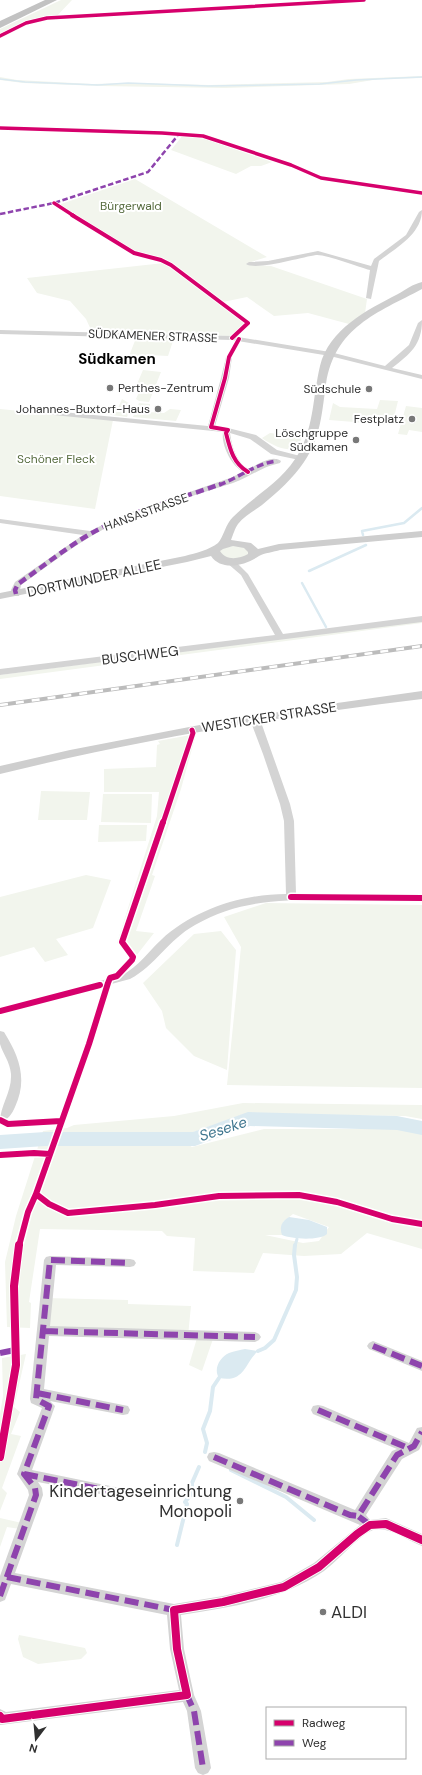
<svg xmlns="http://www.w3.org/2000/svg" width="422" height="1775" font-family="'DM Sans',sans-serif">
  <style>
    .green { fill: #f2f5ed; fill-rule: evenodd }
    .water { fill: #dbeaf1 }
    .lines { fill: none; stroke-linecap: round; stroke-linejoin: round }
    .stream-far3 { stroke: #dbeaf1; stroke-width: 1.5 }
    .stream-far2 { stroke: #dbeaf1; stroke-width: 2.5 }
    .stream-far1 { stroke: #dbeaf1; stroke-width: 3 }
    .stream { stroke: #dbeaf1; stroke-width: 4 }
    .river { fill: #dbeaf1; fill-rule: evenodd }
    .street { fill: #d4d4d4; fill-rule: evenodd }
    .secondary { fill: #cecece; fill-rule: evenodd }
    .highway { fill: #c2c2c2; fill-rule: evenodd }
    .rail-casing { stroke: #bcbcbc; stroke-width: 4 }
    .rail { stroke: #fff; stroke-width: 2.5; stroke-dasharray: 8; stroke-linecap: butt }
    .quiet-far3 { stroke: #8e44ad; stroke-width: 2.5; stroke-dasharray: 5.5 2.5; stroke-linecap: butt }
    .quiet-far2 { stroke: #8e44ad; stroke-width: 3.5; stroke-dasharray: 7 3.5; stroke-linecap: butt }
    .quiet-far1 { stroke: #8e44ad; stroke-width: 4.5; stroke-dasharray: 8 4.5; stroke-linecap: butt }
    .quiet { stroke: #8e44ad; stroke-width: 6; stroke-dasharray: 14 6; stroke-linecap: butt }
    .cycleway-far4-casing { stroke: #fff; stroke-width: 5 }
    .cycleway-far3-casing { stroke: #fff; stroke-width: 5.5 }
    .cycleway-far2-casing { stroke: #fff; stroke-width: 7 }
    .cycleway-far1-casing { stroke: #fff; stroke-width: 9 }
    .cycleway-casing { stroke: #fff; stroke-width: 10 }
    .cycleway-far4 { stroke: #d6006c; stroke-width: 3.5 }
    .cycleway-far3 { stroke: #d6006c; stroke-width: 4 }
    .cycleway-far2 { stroke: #d6006c; stroke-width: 5 }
    .cycleway-far1 { stroke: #d6006c; stroke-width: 6 }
    .cycleway { stroke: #d6006c; stroke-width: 8 }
    .poi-dot { fill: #787878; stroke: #fff; stroke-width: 1.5 }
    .labels { text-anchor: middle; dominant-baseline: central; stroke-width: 4; stroke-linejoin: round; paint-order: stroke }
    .far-park-label { font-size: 12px; fill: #566b3e; stroke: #fff }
    .far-street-label { font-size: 12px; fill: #303030; stroke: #fff }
    .far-poi-label { font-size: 12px; fill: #303030; stroke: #fff; text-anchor: end }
    .street-label { font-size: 14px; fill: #303030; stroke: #fff }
    .far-district-label { font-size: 15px; font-weight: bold; fill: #000; stroke: #fff }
    .water-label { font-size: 15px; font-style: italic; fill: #407790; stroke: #fff }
    .near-poi-label { font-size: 17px; fill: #303030; stroke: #fff; text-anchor: end }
  </style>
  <rect width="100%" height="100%" fill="#fff"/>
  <path class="green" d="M61 0H72L56 17C35 18 19 26 0 35V29Z
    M422 76V78L379 79 349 84 225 88 100 86 23 83 0 80V77L17 80 93 84 129 83 210 85 327 82 349 79Z
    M183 135 202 138 272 162 261 166H251L236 174 171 150Z
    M135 179 267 257 248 263 252 265 271 266 367 299 365 313 349 324 308 313 274 316 247 297 223 302 247 321 230 336 92 332 86 319 70 301 37 293 27 278 164 263C159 257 142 255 133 251 107 237 82 220 58 205Z
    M138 337 174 338 168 356 148 355 143 366 126 364 136 338Z
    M143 370 161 372 149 402 139 401 136 399 139 392 145 393 149 386 137 384Z
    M122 399 132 405 127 417 104 414 108 407 118 408Z
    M380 400 398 401 392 425 329 420 333 403 340 407 377 409Z
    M139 403 150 404V409H147L146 411 149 412 164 413 170 409 181 410 176 421 133 417Z
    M406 406 422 408V432L409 430 407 435 398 434Z
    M0 409 113 420 95 509 0 496Z
    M304 432C303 436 301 440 299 444 291 456 270 444 262 438L270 433C280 434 295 440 304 432Z
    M238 545 249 550 248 555 235 560 221 556 219 550 222 548Z
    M422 620V623L0 679V675Z
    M196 734 181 789 152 875 155 876 136 931 154 933 136 956 130 948 117 943 157 816 159 792H104V769L156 767 157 745 160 744 158 741Z
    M41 791 90 792 87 820H38Z
    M103 794H152L151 823 101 822Z
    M99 825H147L146 841 98 842Z
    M86 875 111 880 93 928 56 939 68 955 45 962 34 947 0 957V897Z
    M266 903 422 905V1088L227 1085 241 947 224 917Z
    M221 931 236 950 227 1070 194 1056 166 1028 162 1011 143 983 194 934Z
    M243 1103 422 1105V1119L405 1116 244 1114 188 1134H171L192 1147 264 1129H400L422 1134V1249L367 1233 341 1254 304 1256 263 1253 254 1273 193 1271 195 1238 167 1236 162 1231 40 1229 29 1302 31 1303 30 1328 7 1327 5 1262 16 1216 43 1131 67 1128 74 1125 174 1116ZM293 1214 329 1227 319 1241 303 1243 265 1235H282L283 1222Z
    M45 1298 128 1300V1304L191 1306 188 1336 44 1331Z
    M197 1338 213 1339 202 1371 189 1365Z
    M26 1354 14 1407 20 1412 11 1434 21 1436 2 1488 7 1493 0 1511V1414L3 1396 2 1358Z
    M0 1518 22 1523 20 1529 7 1527 0 1547Z
    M19 1635 85 1648 87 1653 81 1659 38 1664 23 1657 18 1639Z"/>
  <path class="water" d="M289 1217 309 1220 327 1227V1234C319 1241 291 1239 282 1235 279 1227 282 1221 289 1217Z
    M245 1349 258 1351C244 1364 245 1383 219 1378 213 1369 220 1357 229 1353 234 1351 240 1350 245 1349Z"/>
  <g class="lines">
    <path class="stream-far3" d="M0 79 25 82 98 85 128 83 208 86 320 84 356 80 422 77"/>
    <path class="stream-far2" d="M363 535 362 531 404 523 422 508
      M309 571 366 545
      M302 583 326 627"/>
    <path class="stream-far1" d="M295 1246 297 1239"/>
    <path class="stream" d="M258 1351 265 1348 274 1340 296 1290 297 1277 294 1255 295 1245
      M205 1452 207 1443 203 1429 210 1411 213 1387 219 1378
      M231 1470 286 1497 314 1520
      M177 1545 187 1504 185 1502 192 1493V1483L199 1467"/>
    <path class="river" d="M248 1112 397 1116 422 1121V1135L397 1130 250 1126 195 1146H45L0 1149V1135L45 1132H193Z"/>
    <path class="street" d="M422 210C422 234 396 248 379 261L371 299 366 298 370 270C358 267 326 254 316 255 302 257 256 271 246 264L249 262 268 261 318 251 371 266 374 259 406 235 419 212Z
      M422 320C422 345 410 354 392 368L422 375V379L330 356 232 340 0 334V330L232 336 330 352 385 366 409 345 418 323Z
      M229 355 232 357 229 378 215 426 228 428 256 435 277 450 304 457V461L271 454 250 439 230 433C232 447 236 461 248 469 257 465 272 454 281 461L280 463C261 467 250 477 233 483 190 497 145 509 104 529 75 544 48 566 21 585L19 596H13L11 590 15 582 83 535 0 523V519L90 531 123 515 230 478 243 472C231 465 221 445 223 432L24 412 20 410 21 408 208 426 221 378 226 357Z
      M227 559H233L248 574 283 634 422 616V622L0 675V669L275 635 241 575 227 563Z
      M253 716 256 717 262 725 290 804 294 821 296 894 422 895V901C393 901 363 901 334 900 283 900 240 899 195 925 168 940 155 966 130 979L0 1014V1008L122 975C139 966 148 952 161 940 193 910 242 894 286 894L284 821 280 804 263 754 252 725 248 719Z
      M0 1031 4 1032C19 1056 28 1079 15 1107 12 1114 8 1120 0 1122 0 1105 12 1092 11 1074 10 1062 3 1054 0 1044 0 1040 0 1035 0 1031Z
      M50 1256 130 1259 134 1260 136 1263 134 1266 130 1267 56 1265 50 1326 255 1332 259 1334 261 1337 259 1340 255 1342 49 1336 44 1389 123 1405 128 1406 130 1410 128 1414 123 1415 50 1401 55 1406 32 1470 115 1487 120 1488 122 1492 120 1496 115 1497 38 1482 42 1488 43 1495 15 1573 174 1604 223 1596 281 1582 314 1563 360 1525 209 1461 207 1457 209 1453 214 1452 219 1453 355 1510 392 1451 397 1449 313 1414 311 1410 313 1406 318 1405 323 1406 409 1443 417 1428 422 1427V1444L419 1450 402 1459 366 1515 370 1520 386 1518 422 1534V1546C408 1541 389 1526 373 1530 359 1535 337 1562 324 1571 282 1600 230 1607 181 1615L184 1649 194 1695 201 1711 211 1768 208 1773 203 1775 198 1773 195 1768 187 1711 183 1702 0 1725V1709L6 1712 179 1690 170 1649 167 1615 11 1584 5 1600 0 1602V1576L29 1495 28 1490 17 1474 42 1408 31 1403 30 1399 44 1260 46 1257Z
      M373 1341 422 1361V1371L369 1349 367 1346 369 1343Z"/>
    <path class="secondary" d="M422 282V289C377 313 335 327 326 384 322 411 321 438 304 462 293 478 278 492 262 505 254 511 244 516 238 524 235 528 233 535 231 540L251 543 258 549 279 544 422 531V537L280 550C274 552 264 553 259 556 246 565 222 572 211 556L187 562 0 599V593L185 556C196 553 209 550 218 543 223 538 226 523 233 517 256 494 284 481 300 451 314 425 313 395 320 366 329 329 367 310 398 294 405 290 413 284 422 282ZM233 546 244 548 248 552V554C239 559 226 561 220 551L223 549Z
      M422 691V699C280 716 138 740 0 774V766L70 750 210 723 316 706Z"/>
    <path class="highway" d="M45 0H57L0 28V21Z"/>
    <g class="rail-casing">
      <path id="rail" d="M0 705 422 646"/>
    </g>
    <use href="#rail" class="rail"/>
    <path class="quiet-far3" d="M0 214 54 203 148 172 179 134"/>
    <path class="quiet-far2" d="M219 485C238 478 257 463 277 461"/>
    <path class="quiet-far1" d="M16 594 15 590 18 584C45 565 72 543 101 528 139 509 182 498 221 484"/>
    <path class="quiet" d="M44 1331 255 1337
      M373 1346 422 1366
      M0 1353 15 1350
      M37 1393 123 1410
      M318 1410 408 1448
      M214 1457 350 1515 358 1516
      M24 1474 115 1492
      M370 1525 358 1516 397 1455 414 1446 422 1432
      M7 1577 174 1610
      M0 1596 36 1495 35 1488 24 1474 49 1406 36 1399 50 1260 130 1263
      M186 1693 194 1711 203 1768"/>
    <g class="cycleway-far4-casing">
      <path id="cycleway-far4" d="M0 36 26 23 47 18 364 0
        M0 128 162 133 203 136 291 165 321 178 422 193
        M54 203 74 216"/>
    </g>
    <g class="cycleway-far3-casing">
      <path id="cycleway-far3" d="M72 215 134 253 161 260 171 265 248 323 232 338
        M239 339 229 357 225 378 211 427 228 430 226 433C230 449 233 463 248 472"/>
    </g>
    <g class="cycleway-far2-casing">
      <path id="cycleway-far2" d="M163 823 193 733 192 730"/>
    </g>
    <g class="cycleway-far1-casing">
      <path id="cycleway-far1" d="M291 897 422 898
        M0 1011 100 985
        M0 1120 8 1124 61 1121
        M0 1155 34 1153 50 1154
        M36 1194 49 1204 68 1213 155 1205 219 1196 299 1195 337 1202 392 1219 422 1224
        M19 1246 28 1212 36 1194 89 1044 108 983 110 978 117 976 132 960 133 957 122 942 163 822"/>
    </g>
    <g class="cycleway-casing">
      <path id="cycleway" d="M0 1457 16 1365 14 1286 19 1245
        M0 1716 2 1719 187 1695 177 1649 174 1610 223 1602 284 1587 319 1567 357 1534 370 1525 386 1524 422 1540"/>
    </g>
    <use href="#cycleway-far4" class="cycleway-far4"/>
    <use href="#cycleway-far3" class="cycleway-far3"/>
    <use href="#cycleway-far2" class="cycleway-far2"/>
    <use href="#cycleway-far1" class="cycleway-far1"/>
    <use href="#cycleway" class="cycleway"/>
  </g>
  <g class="poi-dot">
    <circle cx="110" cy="388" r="4"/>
    <circle cx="369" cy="389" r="4"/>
    <circle cx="158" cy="409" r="4"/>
    <circle cx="412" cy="419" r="4"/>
    <circle cx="356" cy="440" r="4"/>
    <circle cx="240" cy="1501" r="4"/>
    <circle cx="323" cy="1612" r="4"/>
  </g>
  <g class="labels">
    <g class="far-park-label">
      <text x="131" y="206">Bürgerwald</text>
      <text x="56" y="459">Schöner Fleck</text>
    </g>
    <g class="far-street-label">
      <text transform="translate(153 336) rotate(2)">SÜDKAMENER STRASSE</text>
      <text transform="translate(146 512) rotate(-20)">HANSASTRASSE</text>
    </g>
    <g class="far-poi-label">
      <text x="118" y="388" text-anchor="start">Perthes-Zentrum</text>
      <text x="361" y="389">Südschule</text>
      <text x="150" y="409">Johannes-Buxtorf-Haus</text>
      <text x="404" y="419">Festplatz</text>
      <text x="348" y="433">Löschgruppe<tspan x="348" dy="14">Südkamen</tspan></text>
    </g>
    <g class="street-label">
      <text transform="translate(94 578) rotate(-12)">DORTMUNDER ALLEE</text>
      <text transform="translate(140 655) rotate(-7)">BUSCHWEG</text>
      <text transform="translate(269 717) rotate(-9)">WESTICKER STRASSE</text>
    </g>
    <g class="far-district-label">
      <text x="117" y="359">Südkamen</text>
    </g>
    <g class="water-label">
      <text transform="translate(223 1129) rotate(-18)">Seseke</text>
    </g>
    <g class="near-poi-label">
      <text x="232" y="1491">Kindertageseinrichtung<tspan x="232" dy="20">Monopoli</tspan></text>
      <text x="331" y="1612" text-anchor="start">ALDI</text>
    </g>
  </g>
  <rect x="266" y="1707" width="140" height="52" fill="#ffffff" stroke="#acacac"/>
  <rect x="274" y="1720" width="20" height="6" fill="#d6006c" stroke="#acacac"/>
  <text x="302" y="1727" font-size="12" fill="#303030">Radweg</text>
  <rect x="274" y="1740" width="20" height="6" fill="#8e44ad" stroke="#acacac"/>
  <text x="302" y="1747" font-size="12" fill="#303030">Weg</text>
  <g transform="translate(36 1739) rotate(196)" stroke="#ffffff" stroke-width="3" paint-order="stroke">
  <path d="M0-3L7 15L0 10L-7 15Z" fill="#303030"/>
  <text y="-6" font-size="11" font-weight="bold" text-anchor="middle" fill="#303030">N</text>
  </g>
</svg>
